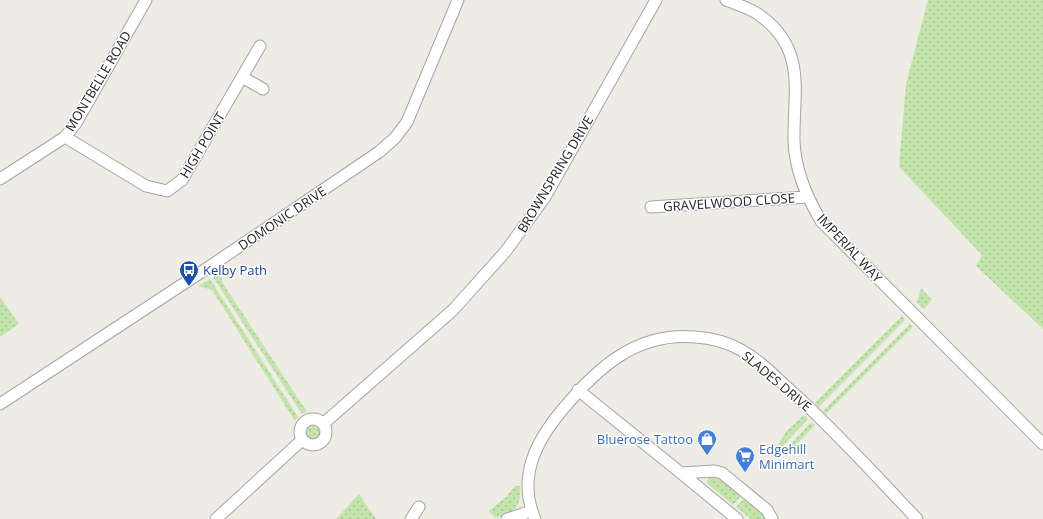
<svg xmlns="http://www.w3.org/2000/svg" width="1043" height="519" font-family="'Open Sans',sans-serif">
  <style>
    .grass { fill: url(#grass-dots) }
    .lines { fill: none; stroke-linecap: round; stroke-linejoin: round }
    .street-casing { stroke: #a4a4a4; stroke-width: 13 }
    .street { stroke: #fff; stroke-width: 11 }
    .labels { text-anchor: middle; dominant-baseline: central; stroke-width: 3; stroke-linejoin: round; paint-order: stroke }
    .street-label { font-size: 13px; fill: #1d1d1d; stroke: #fff }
    .transit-label { font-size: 13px; fill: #164399; stroke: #fff; text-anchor: start }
    .shop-label { font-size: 13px; fill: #366cbe; stroke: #fff; text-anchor: end }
  </style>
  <defs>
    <pattern id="grass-dots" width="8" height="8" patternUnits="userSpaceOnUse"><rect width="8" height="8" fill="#c3e5ac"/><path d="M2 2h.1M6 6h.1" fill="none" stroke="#a7c494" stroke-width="1.8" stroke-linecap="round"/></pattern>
  </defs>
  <rect width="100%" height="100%" fill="#eeece4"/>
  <path class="grass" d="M928 0H1043V329L976 266 982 255 899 167 906 84Z
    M222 271V282L307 412 302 414 213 277Z
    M210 279 298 417 295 421 212 290 198 286Z
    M921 288 932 300 924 309 917 302Z
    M0 297 19 324 0 337Z
    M902 316 905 320 819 407 815 403Z
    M910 324 913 327 826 414 823 411Z
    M804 415 808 419 779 450 776 448 786 432Z
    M811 422 815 425 786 456 783 453Z
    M306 433a7 7 0 1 1 14 0a7 7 0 1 1-14 0Z
    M714 476 720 478 742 495 733 505 707 483 708 479Z
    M515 486H520C521 507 516 512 496 518L489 511 506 497Z
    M359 494 376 519H336Z
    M745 497 763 512 767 519H751L736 507Z"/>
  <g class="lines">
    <g class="street-casing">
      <path id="street" d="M726 0C738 5 753 9 762 17 807 51 793 93 794 141 795 170 806 196 821 221L1043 444
        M242 77 263 89
        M65 137 146 186 167 191 182 180 260 46
        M0 179 65 137 76 123 146 0
        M651 207 807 197
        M578 390 681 473
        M0 404 206 269 379 152 395 138 407 122 458 0
        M300 432a13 13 0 1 1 26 0a13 13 0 1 1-26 0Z
        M323 424 453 310 506 251 545 197 656 0
        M216 519 302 440
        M411 519 419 507
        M507 519 532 511
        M535 519C517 477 536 441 563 409 598 367 637 332 695 337 711 338 727 342 741 350 763 362 780 382 799 398 840 436 878 478 917 519
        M737 519 681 473 715 471 722 473 767 510 772 519"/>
    </g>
    <use href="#street" class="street"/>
  </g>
  <defs>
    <g id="bus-pin" transform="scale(1)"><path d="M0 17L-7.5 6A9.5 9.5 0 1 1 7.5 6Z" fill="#1a4fb4" stroke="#fff"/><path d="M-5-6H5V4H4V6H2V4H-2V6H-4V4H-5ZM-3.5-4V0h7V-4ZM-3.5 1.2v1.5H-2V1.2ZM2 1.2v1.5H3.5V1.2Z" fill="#fff"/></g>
    <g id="shop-pin" transform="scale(1)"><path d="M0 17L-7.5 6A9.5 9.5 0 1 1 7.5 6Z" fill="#3f7fe0" stroke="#fff"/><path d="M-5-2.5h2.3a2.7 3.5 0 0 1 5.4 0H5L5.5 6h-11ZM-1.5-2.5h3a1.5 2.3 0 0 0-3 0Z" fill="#fff"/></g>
    <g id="supermarket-pin" transform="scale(1)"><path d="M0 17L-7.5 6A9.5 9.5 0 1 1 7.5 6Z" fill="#3f7fe0" stroke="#fff"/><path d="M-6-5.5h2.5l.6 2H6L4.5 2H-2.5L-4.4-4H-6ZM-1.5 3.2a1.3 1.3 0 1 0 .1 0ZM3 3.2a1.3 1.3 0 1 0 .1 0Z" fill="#fff"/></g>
  </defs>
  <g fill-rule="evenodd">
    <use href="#bus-pin" x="189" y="270"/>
    <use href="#shop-pin" x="707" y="439"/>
    <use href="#supermarket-pin" x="745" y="456"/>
  </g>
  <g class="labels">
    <g class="street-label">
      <text transform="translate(98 81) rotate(-59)">MONTBELLE ROAD</text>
      <text transform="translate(202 145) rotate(-59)">HIGH POINT</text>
      <text transform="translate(555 174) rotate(-59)">BROWNSPRING DRIVE</text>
      <text transform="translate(729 202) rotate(-4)">GRAVELWOOD CLOSE</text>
      <text transform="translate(282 218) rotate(-34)">DOMONIC DRIVE</text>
      <text transform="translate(850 248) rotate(47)">IMPERIAL WAY</text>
      <text transform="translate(777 381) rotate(40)">SLADES DRIVE</text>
    </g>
    <g class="transit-label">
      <text x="203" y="270">Kelby Path</text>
    </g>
    <g class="shop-label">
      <text x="693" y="439">Bluerose Tattoo</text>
      <text x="759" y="449" text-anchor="start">Edgehill<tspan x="759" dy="15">Minimart</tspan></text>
    </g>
  </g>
</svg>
